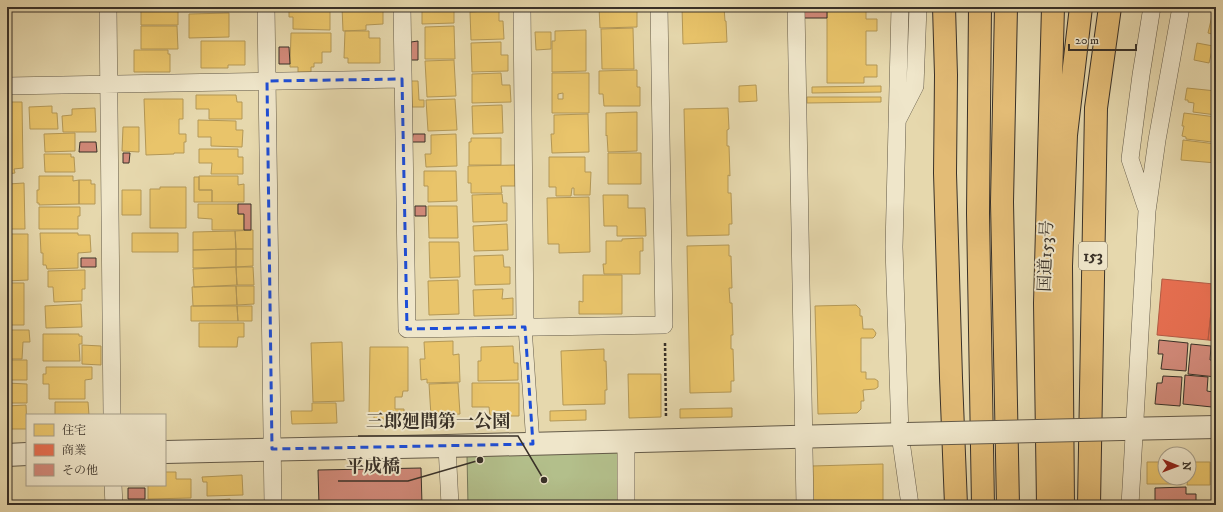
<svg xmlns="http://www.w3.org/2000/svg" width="1223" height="512" font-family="'IM FELL DW Pica','Noto Serif JP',serif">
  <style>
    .green { fill: #b3bf8b; stroke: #76785a }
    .homes { fill: #e9c46a; stroke: #b49856; fill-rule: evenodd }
    .shops { fill: #e76f51; stroke: #b35c45 }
    .building { fill: #d28a7a; stroke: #393128 }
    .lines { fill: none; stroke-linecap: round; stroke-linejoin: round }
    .pedestrian-casing { stroke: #645b49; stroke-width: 14 }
    .minor-casing { stroke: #645b49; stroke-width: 18 }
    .tertiary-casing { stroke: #645b49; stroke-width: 24 }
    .trunk-casing { stroke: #393128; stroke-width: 24 }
    .motorway-casing { stroke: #393128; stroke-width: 24 }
    .path { stroke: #393128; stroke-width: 2.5; stroke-dasharray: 3 2; stroke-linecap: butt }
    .pedestrian { stroke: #efe6ca; stroke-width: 13 }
    .minor { stroke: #efe6ca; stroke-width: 17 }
    .tertiary { stroke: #efe6ca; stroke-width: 22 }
    .trunk { stroke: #e3bc76; stroke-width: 22 }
    .motorway { stroke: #e3bc76; stroke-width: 22 }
    .tertiary-bridge-casing { stroke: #645b49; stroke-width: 24; stroke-linecap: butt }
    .tertiary-bridge { stroke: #efe6ca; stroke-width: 22 }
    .marked { fill: none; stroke: #1d4ed8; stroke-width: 3; stroke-dasharray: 8 5; stroke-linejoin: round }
    .labels { text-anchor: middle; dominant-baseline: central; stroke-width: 4; stroke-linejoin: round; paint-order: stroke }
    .shield { fill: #efe6ca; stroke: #706759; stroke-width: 1 }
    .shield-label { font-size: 16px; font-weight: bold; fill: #393128 }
    .street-label { font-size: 17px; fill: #393128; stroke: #efe6ca }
    .leader { fill: none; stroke: #393128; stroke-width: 1.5 }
    .callout-dot { fill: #393128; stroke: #efe6ca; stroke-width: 1.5 }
    .callout-label { font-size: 18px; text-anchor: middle; font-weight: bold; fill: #393128; stroke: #efe6ca; stroke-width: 4; stroke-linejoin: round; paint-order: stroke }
  </style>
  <rect width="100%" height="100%" fill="#e6d8ad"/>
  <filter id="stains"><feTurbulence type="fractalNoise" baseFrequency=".005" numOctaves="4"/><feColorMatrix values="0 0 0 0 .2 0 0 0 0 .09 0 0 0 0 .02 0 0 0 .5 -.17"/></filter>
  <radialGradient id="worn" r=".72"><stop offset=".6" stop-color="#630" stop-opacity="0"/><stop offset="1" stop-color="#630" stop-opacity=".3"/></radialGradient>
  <path class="green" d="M621 451V505H468L467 455Z"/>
  <path class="homes" d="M141 7H178V25H141Z
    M187 7H222L223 10 187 11Z
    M222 7H248V9L223 10Z
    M289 7H330V30L293 29V17H289Z
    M342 7H383V24L366 25V30L343 31Z
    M424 7H454V23L422 24V10L424 9Z
    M469 7H500V8L469 9Z
    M599 7H637V27L600 28Z
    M682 7H724L725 21H726L727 42 683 44Z
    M827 7H866V19H877V31H866V65H877V77H864V83H827Z
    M1214 7H1216V35L1208 33Z
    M499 10V21H503L504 39 471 40 470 12Z
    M229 13V37L189 38V14Z
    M141 26H177L178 49H141Z
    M454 26 455 59H425V27Z
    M633 28 634 69H602L601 29Z
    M586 30V71L552 72V41H555V31Z
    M345 31H369V38H380V63H348V58H344Z
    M535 32H551V49L536 50Z
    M291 33H331V52H322V63H314V67H311V72H298V67H290Z
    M201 41H245V65H228V68H201Z
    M501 42V55H508V71L472 72 471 43Z
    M1197 43 1213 46 1209 63 1194 60Z
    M134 50H168V54H170V72H134Z
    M454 60 456 96 427 97 425 61Z
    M637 70V87H640V106H604L603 94H599V71Z
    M501 73 502 85H510L511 102 472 103V74Z
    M552 73H589V113H552ZM563 93V99H558V94Z
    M411 81H418L419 100H424V107H412Z
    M756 85 757 101 739 102V86Z
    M881 86V92L812 93V87Z
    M1187 88 1216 91V115L1193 112 1194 103 1188 102V100H1185Z
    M196 95H236L237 102H242V119H209V109H196Z
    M807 97H881V102L807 103Z
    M144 99H183V119H179V134H186V142H184V153H174V154L146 155Z
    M455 99 457 130 428 131 426 100Z
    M7 102H22L23 168 14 169 15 173 7 174Z
    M502 105 503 133 473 134 472 106Z
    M52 106V113H57L58 129H30L29 107Z
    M95 108 96 132H63L62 116 72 115V109Z
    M728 108 729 129 727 130V146H729L730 176 728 175V193H731L732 224H729V235L687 236 684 109Z
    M637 112V151L608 152 607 135 606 136V113Z
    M1184 113 1216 117 1212 142 1186 139V137L1182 136 1184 126H1182Z
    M588 114 589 152 552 153 551 134H554V115Z
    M198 120 236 121V130H243L242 147 211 146V137H198Z
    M123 127H139V152L122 151Z
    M75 133V151L45 152 44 134Z
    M456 134 457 166 426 167 425 154H431V135Z
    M471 138H501V165H469V142H471Z
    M1183 140 1216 144V163L1181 160Z
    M199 149H238V157H243V174H211L212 163H199Z
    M608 153H641V184H608Z
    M44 154H71V157H74L75 172H45Z
    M549 157H585V172H591L590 195H574V188H572L571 196H556V187H549Z
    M515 165V186H501L502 193H471V183H468V166Z
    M424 171H456L457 201 428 202V186H424Z
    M39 176H73V181L79 180V204L39 205V203H37V190H39Z
    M199 176H238V185L244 184V202H212V190H199Z
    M194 177H199V190H212V202H194Z
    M79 180H91V184H95V204H79Z
    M24 183 25 229H7L8 184Z
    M160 187H186V228H150V189H160Z
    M122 190H141V215H122Z
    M502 194 503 203H507V221L473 222 472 195Z
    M603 195H628V208H645L646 236H617V226H604Z
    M589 197 590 252 559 253V244H548L547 198Z
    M198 204H238V214H244V230H212V219L198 218Z
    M428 206H457L458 238H429Z
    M39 207H80V216H78V229H39Z
    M507 224 508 250 474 251 473 226Z
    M253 230V249H236L235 231Z
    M235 231 236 249 193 250V232Z
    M40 233H78V235H90L91 252 78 253V268L47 269 46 265H43V253H41Z
    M132 233H178V252H132Z
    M7 234H28V280L7 281Z
    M643 238V251H640V274H604L603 264H606V241H622V239Z
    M429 242H459L460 277 430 278Z
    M729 245V256H731L732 288H729L730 303H732L733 335H731V349H733L734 381H731V392L690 393 687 246Z
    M236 249H253V266L236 267Z
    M236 249V267L193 268V250Z
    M503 255 504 267H510V284L475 285 474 256Z
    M236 267H253L254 285H237Z
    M236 267 237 285 194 287 193 269Z
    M85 270V289H82V301L54 302 53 287H48V271Z
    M583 275H622V314H579V301L583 302Z
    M458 280 459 314 429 315 428 281Z
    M7 283H24V325H7Z
    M236 286 237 305 193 306 192 287Z
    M236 286H254V304L237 305Z
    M503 289 502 299 513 298V315L474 316 473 290Z
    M81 304 82 327 46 328 45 306Z
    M856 305 860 309V316H862L863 329H873L876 333 875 336 873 338H861V372H866V379H875L878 381V387L875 389 863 390 864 401H861V409L857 413 818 414 815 306Z
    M191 306H237L238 321H191Z
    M237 306H252V321H238Z
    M199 323H244V337H238L237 347H199Z
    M7 330H29L30 342H23L22 359H7Z
    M43 334H79V336H82V344H79L80 361H43Z
    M453 341V355L459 354 460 382 427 383V379L421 380 420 359H425L424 342Z
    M342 342 344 401 313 402 311 343Z
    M82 345 101 346V365L82 364Z
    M513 346 514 363H518V380L478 381V361H481V347Z
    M370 347H408V391H403L402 397H395V409H404V419H374V415H369Z
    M604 349V361H606L607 390H605V404L563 405 561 351Z
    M7 360H27V380H7Z
    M46 367H92V379L85 380V399H49V384H43V374H46Z
    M628 374H661V417L629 418Z
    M7 383 27 384V403H7Z
    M458 383 460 414 431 416 429 384Z
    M472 383H519V416H490L489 407H472Z
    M55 402H88L89 415H55Z
    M312 403H336L337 423 292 424 291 411H312Z
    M26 405 27 429H7V406Z
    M732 408V417L680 418V409Z
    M586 410V420L550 421V411Z
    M1165 451 1177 452V454H1165Z
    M1147 462H1165V478H1177V484H1147Z
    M1189 462H1210V485H1187L1188 478H1189Z
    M883 464V505H813L812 466Z
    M165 472H176V479H191V498L148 499V485H165Z
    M242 475 243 495 207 496V482H203L202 477Z
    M230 499 231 504 245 503V505H209V501Z
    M152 501H165V505H152Z"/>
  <path class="shops" d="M1162 279 1214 284 1208 340 1157 335Z
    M1214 284H1216V341L1208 340Z"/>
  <path class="building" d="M803 7 827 8V18H803Z
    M418 41V60H411V42Z
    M279 47H289L290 64H279Z
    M413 134H425V142H412Z
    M80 142H96L97 152H79Z
    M123 153H130L129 163H123Z
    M238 204H251V230H244V214H238Z
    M415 206H426V216H415Z
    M81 258H96V267H81Z
    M1159 340 1188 343 1186 371 1161 369 1163 354H1158Z
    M1191 344 1211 346 1210 360H1216V377L1188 374Z
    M1185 375 1208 377 1207 391 1213 392 1212 407 1183 404Z
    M1163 376 1182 377 1180 406 1155 404 1157 383H1162Z
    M421 468 422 505H319L318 470Z
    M1186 487V494H1196V505H1155V488Z
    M128 488H145V499H128Z"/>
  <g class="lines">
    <g class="pedestrian-casing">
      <path id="pedestrian" d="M525 327 533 444"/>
    </g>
    <g class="minor-casing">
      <path id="minor" d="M108 7 112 415
        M266 7 273 505
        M402 7 407 329 664 325 659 7
        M522 7 525 327
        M796 7 805 505
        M900 7 894 247 900 434 910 505
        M7 86 402 79
        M898 119 915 86 918 7
        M1146 207 1130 159 1141 75 1152 7
        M447 446 450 505
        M113 485 114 505
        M626 505V441
        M1130 505 1147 211 1157 140 1181 7"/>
    </g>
    <g class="tertiary-casing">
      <path id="tertiary" d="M1122 429 1216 427
        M165 452 447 446 907 434
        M7 455 27 454"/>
    </g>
    <g class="trunk-casing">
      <path id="trunk" d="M944 7 946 75 945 173 951 378 956 505
        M1006 7 1002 202 1008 505
        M1048 505 1045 303 1053 7
        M1089 505 1096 108 1110 7"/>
    </g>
    <g class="motorway-casing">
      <path id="motorway" d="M980 7 978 213 983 505
        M1063 505 1061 266 1066 135 1081 7"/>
    </g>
    <path class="path" d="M665 343 666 418"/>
    <use href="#pedestrian" class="pedestrian"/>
    <use href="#minor" class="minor"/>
    <use href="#tertiary" class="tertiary"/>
    <use href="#trunk" class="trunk"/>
    <use href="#motorway" class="motorway"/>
    <g class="tertiary-bridge-casing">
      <path id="tertiary-bridge" d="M907 434 1122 429"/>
    </g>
    <use href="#tertiary-bridge" class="tertiary-bridge"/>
  </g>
  <path class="marked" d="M402 79 407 329 525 327 533 444 272 449 267 81Z"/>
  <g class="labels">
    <rect class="shield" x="1079" y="242" width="28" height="28" rx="3"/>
    <g class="shield-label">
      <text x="1093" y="256">153</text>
    </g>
    <g class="street-label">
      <text transform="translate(1046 256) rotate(-88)">国道153号</text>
    </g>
  </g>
  <path class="leader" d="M544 480L518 436H358M480 460L408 481H338"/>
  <g class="callout-dot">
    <circle cx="544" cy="480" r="4"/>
    <circle cx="480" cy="460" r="4"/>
  </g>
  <g class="callout-label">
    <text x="438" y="427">三郎廻間第一公園</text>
    <text x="373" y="472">平成橋</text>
  </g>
  <rect width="1223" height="512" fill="none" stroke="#e6d8ad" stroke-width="24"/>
  <rect x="8" y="8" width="1207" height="496" fill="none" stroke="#393128" stroke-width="2"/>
  <rect x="12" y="12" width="1199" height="488" fill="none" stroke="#393128"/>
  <rect x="26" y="414" width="140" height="72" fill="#efe6ca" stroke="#a69e89"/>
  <rect x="34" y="424" width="20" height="12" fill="#e9c46a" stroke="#a69e89"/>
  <text x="62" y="434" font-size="12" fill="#393128">住宅</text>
  <rect x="34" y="444" width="20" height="12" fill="#e76f51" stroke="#a69e89"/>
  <text x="62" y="454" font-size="12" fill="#393128">商業</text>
  <rect x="34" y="464" width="20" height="12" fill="#d28a7a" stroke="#a69e89"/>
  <text x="62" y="474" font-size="12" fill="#393128">その他</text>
  <g transform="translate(1177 466) rotate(91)"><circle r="19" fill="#efe6ca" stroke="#a69e89"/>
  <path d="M0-3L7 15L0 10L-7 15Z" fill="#8f2418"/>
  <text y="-6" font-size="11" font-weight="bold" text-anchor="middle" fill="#393128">N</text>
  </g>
  <path d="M1069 44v6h67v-6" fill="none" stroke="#393128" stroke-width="2"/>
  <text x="1075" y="44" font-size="12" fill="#393128" stroke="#efe6ca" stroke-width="3" paint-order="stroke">20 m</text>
  <rect width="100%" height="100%" filter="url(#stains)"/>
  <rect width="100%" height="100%" fill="url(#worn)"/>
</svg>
